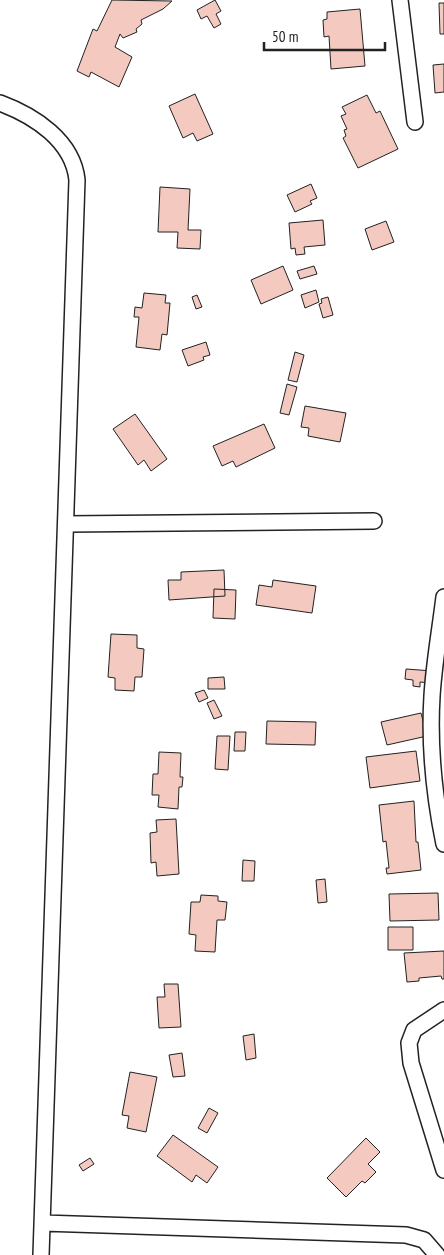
<svg xmlns="http://www.w3.org/2000/svg" width="444" height="1255" font-family="'PT Sans Narrow',sans-serif">
  <style>
    .building { fill: #f3c9c0; stroke: #222 }
    .lines { fill: none; stroke-linecap: round; stroke-linejoin: round }
    .street-casing { stroke: #222; stroke-width: 18 }
    .street { stroke: #fff; stroke-width: 15 }
  </style>
  <rect width="100%" height="100%" fill="#fff"/>
  <path class="building" d="M112 0 172 1 163 9 141 20 142 24 136 29 137 32 123 38 120 34 115 47 132 57 119 87 91 72 89 77 77 71 93 29 97 31Z
    M215 0 221 11 216 14 221 24 214 28 207 16 201 19 197 10Z
    M439 3H444V34H440Z
    M360 9 365 66 331 69 329 36 324 37 323 20 327 19V12Z
    M444 64V92L435 93 433 65Z
    M195 94 213 134 197 141 193 133 183 138 169 106Z
    M367 95 376 113 380 111 398 149 358 168 343 138 346 136 344 130 347 129 341 116 346 114 342 107Z
    M311 184 317 198 310 201 312 204 295 212 287 195Z
    M160 187 190 189 188 230H201L200 249 177 248 178 232H158Z
    M323 220 325 245 304 247 305 254 296 255 295 248 291 249 289 223Z
    M386 221 394 242 372 250 365 229Z
    M283 266 293 290 261 304 251 280Z
    M314 266 317 274 300 279 297 271Z
    M316 290 319 302 305 308 301 295Z
    M144 293 166 295 165 303H170L167 335 162 334 160 350 136 347 139 317H134L135 307 142 308Z
    M197 295 202 307 196 309 192 297Z
    M328 297 333 315 323 318 319 304 322 303 321 299Z
    M206 342 210 355 203 357 204 360 188 366 182 350Z
    M295 352 304 355 297 382 288 380Z
    M287 384 297 387 289 415 280 413Z
    M305 406 346 413 340 442 308 436 309 428 301 427Z
    M135 414 167 459 151 471 144 460 138 465 113 429Z
    M264 424 275 448 236 467 233 461 222 466 213 446Z
    M224 570 225 596 169 600 168 580H181V572Z
    M273 580 316 586 312 613 256 605 259 585 272 587Z
    M214 589 236 590 235 619 213 618Z
    M111 634 137 635V648L144 649 142 677H135L134 691 115 690V678L108 677Z
    M406 669 433 671 431 683 420 682V687L413 686V680L405 679Z
    M224 677 225 689H208V678Z
    M204 690 208 698 199 702 195 693Z
    M214 700 222 716 214 719 207 703Z
    M421 713 427 736 387 745 381 722Z
    M267 721 316 722 315 745 266 744Z
    M235 732H246L245 751H234Z
    M217 736H230L228 770 215 769Z
    M416 751 420 781 370 788 366 757Z
    M159 752 181 753 180 777H183L182 787H179L178 809 158 807 159 795H152L153 774H158Z
    M414 801 416 842H418L421 870 387 874 386 868H389L386 841 383 842 379 805Z
    M176 819 179 874 157 876 156 862 151 863 150 833 157 832 156 820Z
    M243 860 255 861 254 881H242Z
    M325 879 327 902 318 903 316 880Z
    M438 893 439 920 390 921 389 894Z
    M201 895 218 896V901L227 902 225 920H217L215 952 195 951 196 935 189 934 191 902H200Z
    M388 927H413V950H388Z
    M444 951V979H442L441 976 419 978V981L407 982 404 953Z
    M164 984H178L181 1027 159 1028 157 997H165Z
    M254 1034 256 1058 246 1060 243 1036Z
    M182 1053 185 1076 173 1077 169 1055Z
    M130 1072 157 1077 146 1132 127 1128 129 1116 122 1115Z
    M209 1108 218 1113 207 1133 198 1128Z
    M173 1135 218 1167 207 1183 196 1175 192 1182 157 1156Z
    M366 1138 380 1152 368 1164 376 1172 365 1183 362 1181 346 1197 327 1178Z
    M90 1158 94 1164 83 1171 79 1165Z"/>
  <g class="lines">
    <g class="street-casing">
      <path id="street" d="M400 0 415 122
        M0 103C35 116 73 141 77 180L41 1255
        M66 524 374 521
        M444 597C440 630 434 663 432 696 429 745 434 795 444 844
        M444 1010 414 1030 409 1043 411 1063 444 1170
        M43 1223 406 1235 424 1240 437 1255"/>
    </g>
    <use href="#street" class="street"/>
  </g>
  <path d="M264 42v8h121v-8" fill="none" stroke="#222222" stroke-width="2.5"/>
  <text x="272" y="42" font-size="15" fill="#222222" stroke="#ffffff" stroke-width="4" paint-order="stroke">50 m</text>
</svg>
